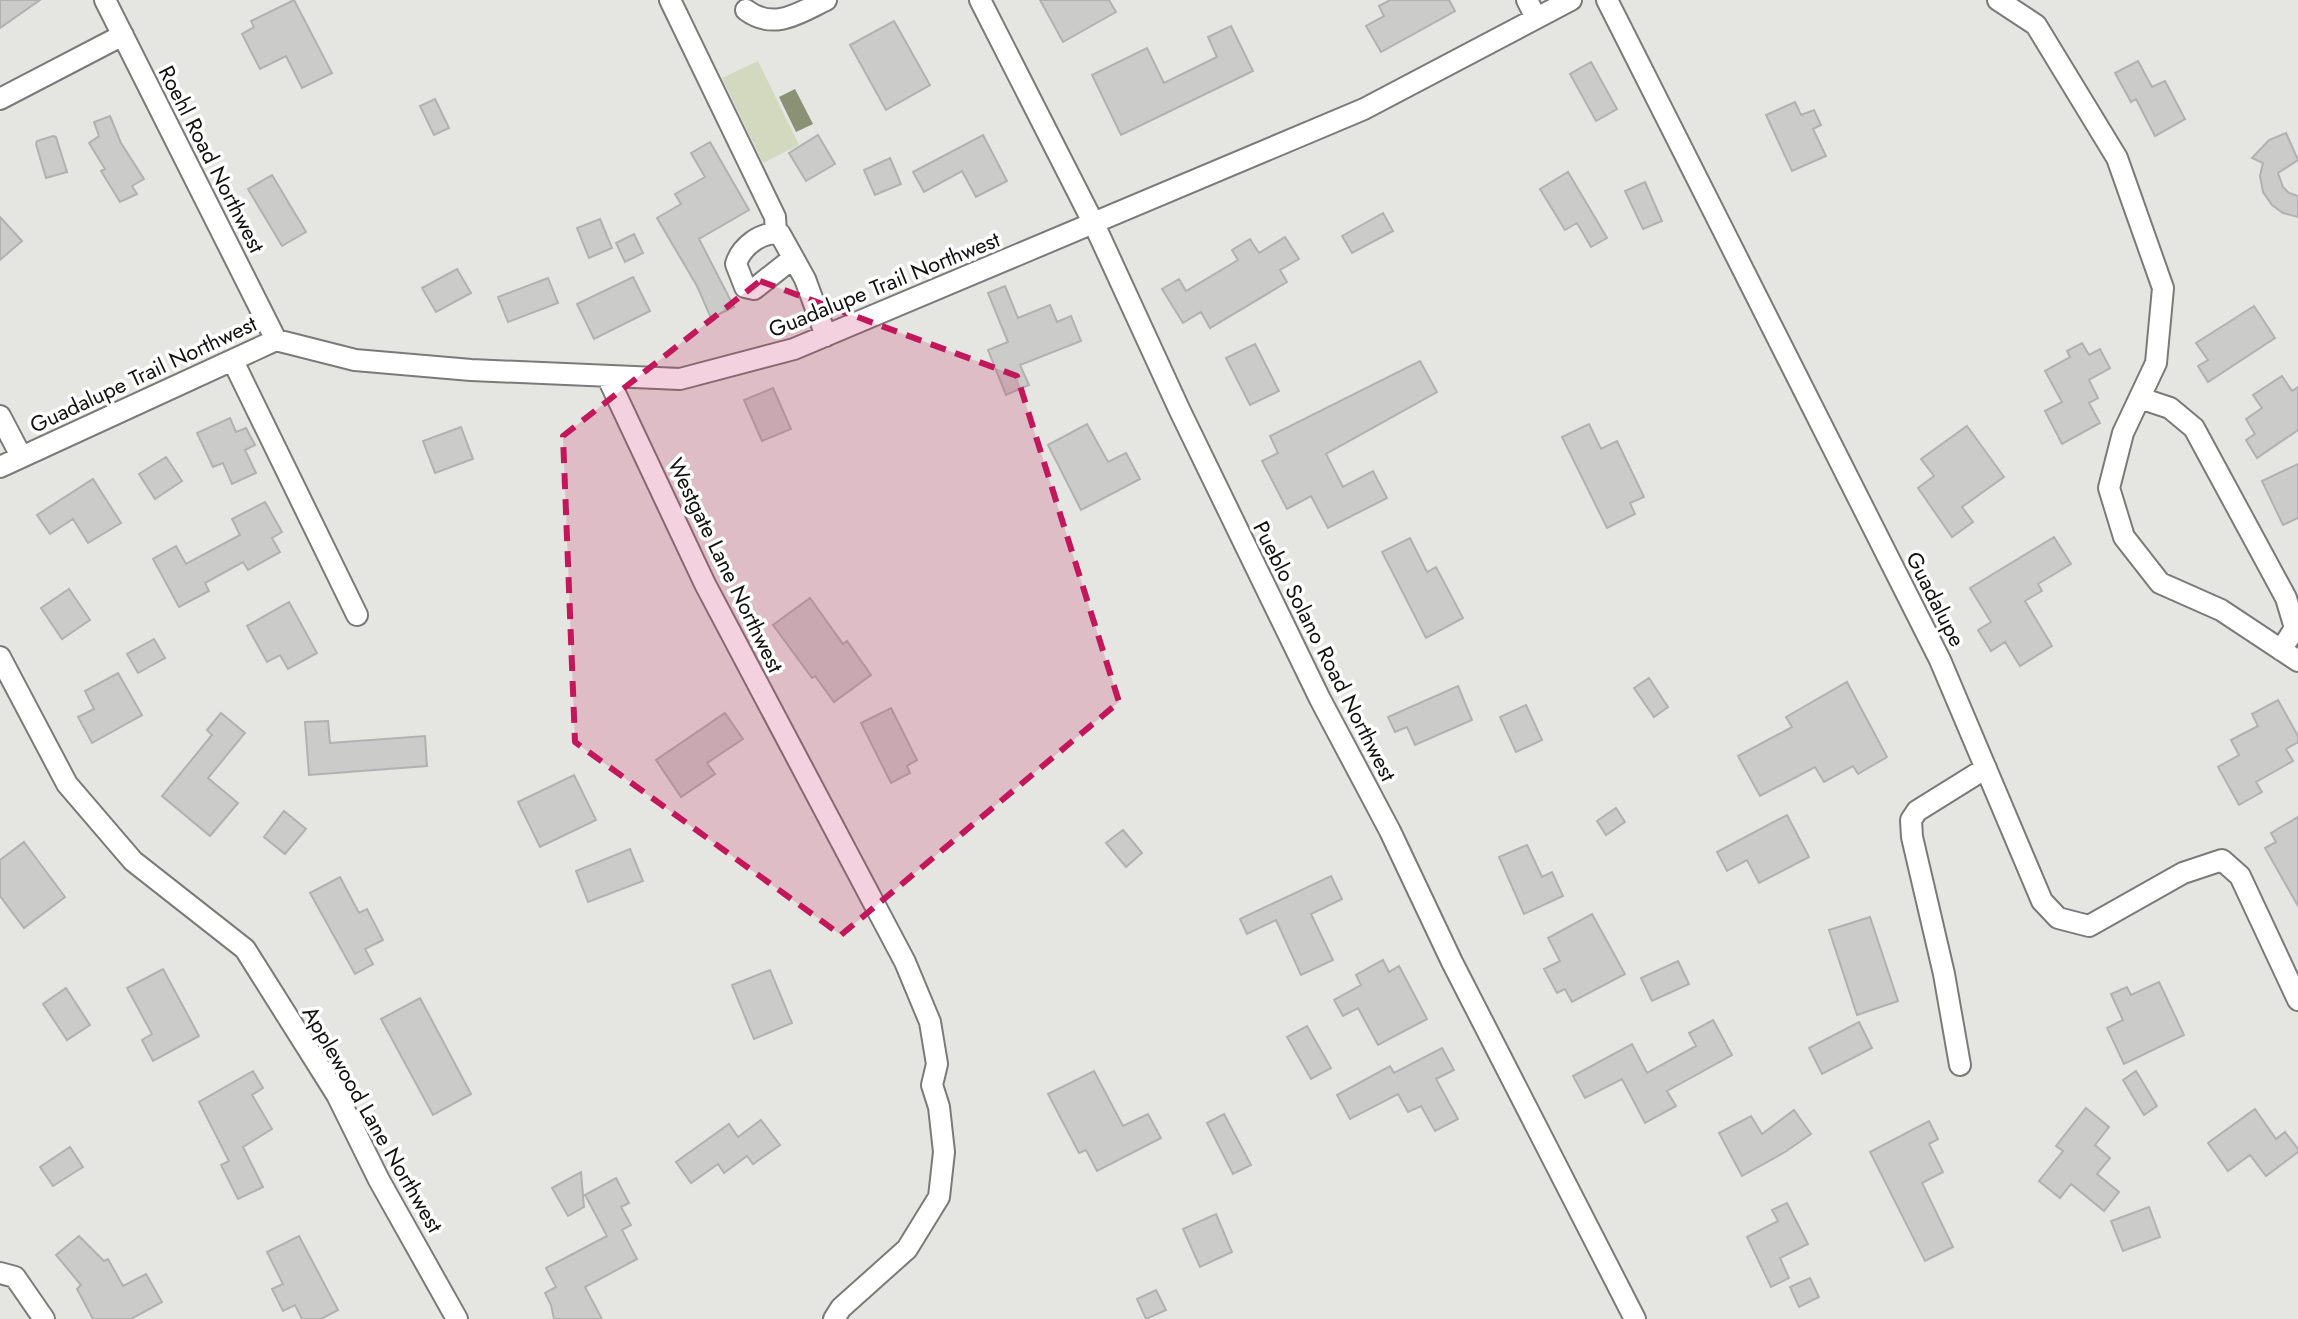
<svg xmlns="http://www.w3.org/2000/svg" width="2298" height="1319" font-family="Jost,sans-serif">
  <style>
    .green { fill: #d3d9be }
    .water { fill: #8b9174 }
    .building { fill: #cbccc9; stroke: #b1b2af; stroke-width: 2 }
    .lines { fill: none; stroke-linecap: round; stroke-linejoin: round }
    .minor-casing { stroke: #7a7b78; stroke-width: 24 }
    .minor { stroke: #fff; stroke-width: 20 }
    .marked { fill: #c2185b; fill-opacity: 0.2; stroke: #c2185b; stroke-width: 6; stroke-dasharray: 16 10; stroke-linejoin: round }
    .labels { text-anchor: middle; dominant-baseline: central; stroke-width: 7; stroke-linejoin: round; paint-order: stroke }
    .street-label { font-size: 22px; fill: #121211; stroke: #fff }
  </style>
  <rect width="100%" height="100%" fill="#e5e6e2"/>
  <path class="green" d="M758 61 799 145 763 163 722 78Z"/>
  <path class="water" d="M795 89 813 124 796 132 779 97Z"/>
  <path class="building" d="M0 0H40L0 28Z
    M294 0 332 73 302 88 286 56 260 69 242 34 254 27 251 21Z
    M1040 0H1109L1116 12 1063 42Z
    M1390 0H1449L1455 11 1381 52 1366 26 1384 16 1379 6Z
    M894 21 930 85 886 110 850 45Z
    M1231 26 1253 71 1121 135 1092 75 1147 48 1164 83 1217 57 1208 37Z
    M2138 61 2152 87 2165 81 2185 119 2155 136 2136 99 2131 102 2115 73Z
    M1591 62 1617 109 1596 121 1570 74Z
    M435 99 449 128 434 135 420 106Z
    M1795 102 1801 115 1814 110 1821 125 1813 129 1826 156 1792 171 1766 115Z
    M110 116 121 143 144 179 132 186 137 194 120 202 101 171 105 169 89 143 99 136 94 122Z
    M2286 133 2298 160 2278 173 2283 187 2289 193 2298 196V217L2283 213 2272 205 2263 192 2260 176 2263 163 2252 158 2269 140Z
    M818 135 835 164 806 181 789 153Z
    M983 135 1007 181 976 197 962 171 924 192 913 172Z
    M53 136 56 137 67 172 46 178 36 144 37 141Z
    M710 142 749 210 699 239 734 307 711 318 697 286 657 218 681 204 675 194 705 177 691 153Z
    M890 158 901 184 875 195 864 170Z
    M1568 172 1607 238 1591 247 1577 223 1565 230 1540 189Z
    M272 175 306 232 282 246 248 189Z
    M1645 182 1662 221 1643 229 1625 191Z
    M1383 213 1393 231 1352 253 1342 236Z
    M0 217 22 241 0 260Z
    M600 219 612 248 589 258 577 228Z
    M634 234 643 253 625 262 616 243Z
    M1285 237 1299 259 1280 270 1287 282 1210 328 1201 312 1183 323 1162 289 1179 279 1186 291 1238 260 1232 250 1250 239 1259 253Z
    M457 269 471 293 436 312 422 288Z
    M633 277 650 311 594 339 577 304Z
    M548 278 558 303 508 322 498 297Z
    M1005 286 1018 318 1050 305 1057 322 1071 316 1081 341 1020 365 1029 385 1006 395 988 350 1008 342 988 293Z
    M2254 306 2275 338 2208 382 2198 366 2208 360 2196 343Z
    M2082 343 2089 355 2100 349 2110 368 2089 380 2098 398 2089 403 2100 423 2062 444 2045 411 2062 402 2045 371 2070 357 2067 351Z
    M1255 344 1279 391 1250 405 1226 358Z
    M1420 361 1437 392 1326 454 1343 487 1373 471 1387 498 1328 528 1311 496 1287 509 1262 461 1278 453 1270 436Z
    M2282 376 2292 391 2298 387V430L2257 458 2246 440 2255 434 2246 419 2262 408 2253 395Z
    M773 388 791 429 762 441 744 400Z
    M230 418 236 432 246 428 255 445 245 450 256 473 232 484 223 463 213 467 197 433Z
    M1087 424 1108 462 1126 453 1140 479 1081 510 1048 445Z
    M1589 424 1601 449 1617 441 1644 497 1630 503 1635 514 1607 528 1562 437Z
    M1967 426 2004 477 1962 507 1973 522 1952 537 1918 488 1934 476 1921 459Z
    M461 427 473 459 435 473 423 441Z
    M166 457 182 481 155 499 139 474Z
    M2298 464V518L2283 525 2262 481Z
    M93 479 121 523 88 543 73 519 50 534 37 515Z
    M265 502 282 532 272 538 280 552 248 570 243 562 205 583 209 591 179 607 153 559 176 546 186 564 240 535 232 519Z
    M2054 537 2071 564 2038 584 2042 591 2025 601 2052 646 2020 666 2005 642 1991 651 1978 630 1991 622 1970 588Z
    M1410 538 1427 572 1436 567 1463 618 1426 638 1382 552Z
    M69 589 90 620 62 639 41 608Z
    M810 598 843 644 847 641 871 675 834 702 815 676 812 678 773 625Z
    M289 602 317 653 288 669 280 655 267 662 247 626Z
    M154 639 165 658 138 673 127 654Z
    M118 673 142 715 92 743 78 717 94 709 85 691Z
    M1649 678 1668 707 1654 717 1634 688Z
    M1847 682 1887 757 1858 774 1853 766 1824 782 1815 767 1760 796 1738 756 1792 727 1786 717Z
    M1458 686 1472 720 1415 745 1407 727 1395 732 1388 717Z
    M2278 700 2298 736V742L2286 749 2293 761 2256 782 2262 792 2239 805 2218 767 2239 755 2231 740 2258 726 2252 714Z
    M1526 705 1542 740 1516 752 1500 717Z
    M891 708 917 760 907 766 910 773 891 783 861 723Z
    M221 713 245 733 208 778 238 803 210 836 162 796 212 735 207 730Z
    M725 713 743 739 707 763 715 774 681 797 656 760Z
    M328 721 330 743 425 736 427 766 309 775 305 722Z
    M574 775 596 820 540 847 518 802Z
    M1616 808 1625 822 1606 835 1597 821Z
    M284 811 306 829 285 854 264 837Z
    M1787 815 1809 857 1759 883 1747 860 1727 871 1717 852Z
    M2298 817V906L2265 848 2276 842 2271 833Z
    M1123 830 1142 853 1126 867 1106 843Z
    M24 842 65 897 24 928 0 896V860Z
    M1527 845 1542 877 1552 872 1563 896 1524 914 1499 857Z
    M630 849 643 881 588 902 576 871Z
    M1331 876 1342 899 1311 914 1333 960 1301 975 1276 920 1247 934 1240 919Z
    M340 877 359 913 367 909 383 940 365 949 373 964 355 974 310 893Z
    M1592 914 1625 974 1572 1002 1565 989 1557 993 1544 969 1560 961 1548 938Z
    M1870 917 1898 1001 1857 1015 1829 930Z
    M1383 960 1389 972 1399 966 1427 1019 1378 1045 1358 1008 1343 1016 1334 1000 1361 985 1356 975Z
    M1678 961 1689 984 1652 1001 1641 978Z
    M163 969 199 1036 153 1061 142 1040 152 1034 127 988Z
    M770 970 792 1023 754 1039 732 985Z
    M2159 982 2184 1035 2124 1064 2107 1028 2123 1020 2111 994 2127 987 2131 995Z
    M66 988 90 1025 67 1040 43 1004Z
    M420 998 471 1094 433 1115 381 1019Z
    M1713 1020 1732 1055 1667 1091 1676 1106 1645 1123 1622 1079 1585 1098 1573 1076 1632 1044 1647 1073 1696 1046 1689 1033Z
    M1859 1022 1872 1048 1822 1074 1809 1048Z
    M1307 1026 1331 1068 1311 1079 1287 1037Z
    M1442 1048 1454 1070 1436 1079 1458 1119 1435 1131 1421 1106 1408 1112 1398 1094 1350 1119 1337 1095 1390 1066 1394 1073Z
    M253 1071 263 1088 252 1095 272 1129 243 1147 263 1187 238 1199 221 1165 229 1161 199 1102Z
    M1094 1071 1123 1126 1148 1114 1161 1138 1097 1171 1086 1150 1079 1153 1048 1094Z
    M2136 1071 2157 1106 2144 1115 2123 1080Z
    M2086 1108 2109 1127 2095 1145 2110 1158 2097 1174 2119 1192 2104 1211 2071 1184 2060 1198 2039 1181 2063 1151 2056 1146Z
    M2255 1109 2276 1139 2285 1132 2298 1149V1152L2266 1176 2250 1155 2228 1171 2208 1143Z
    M1794 1110 1811 1134 1785 1152 1742 1176 1719 1133 1751 1116 1762 1134Z
    M1224 1114 1251 1165 1233 1174 1207 1123Z
    M761 1120 780 1145 753 1164 747 1156 724 1173 718 1164 691 1183 676 1162 729 1124 738 1137Z
    M1929 1121 1938 1139 1929 1144 1943 1172 1922 1183 1953 1247 1925 1261 1870 1152Z
    M70 1147 83 1167 53 1186 40 1167Z
    M581 1172 584 1207 568 1216 552 1188Z
    M616 1178 629 1203 621 1207 631 1225 622 1230 637 1259 585 1287 602 1319H554L551 1305 545 1293 556 1287 546 1268 607 1236 585 1195Z
    M1787 1203 1808 1244 1780 1258 1789 1278 1771 1287 1747 1237 1778 1221 1772 1210Z
    M2149 1207 2160 1237 2123 1251 2111 1221Z
    M1216 1214 1232 1252 1200 1267 1183 1229Z
    M79 1236 104 1261 108 1259 123 1286 146 1274 162 1302 131 1319H93L77 1289 81 1285 56 1255Z
    M299 1236 338 1310 321 1319H302L295 1305 283 1311 272 1289 283 1284 267 1252Z
    M1810 1278 1819 1297 1799 1307 1790 1287Z
    M1156 1290 1166 1310 1146 1319 1137 1299Z"/>
  <g class="lines">
    <g class="minor-casing">
      <path id="minor" d="M105 0 276 340
        M670 0 775 217 776 233
        M980 0 1094 224 1180 411 1320 699 1390 831 1452 962 1635 1319
        M1527 0 1536 18
        M1607 0 1940 660 2042 901 2058 918 2089 926 2183 873 2222 860 2240 876 2298 1000
        M1998 0 2036 25 2117 158 2163 288 2156 363 2123 433 2109 488 2124 537 2160 583 2221 610 2298 661
        M746 10C774 31 799 13 826 0
        M0 99 123 35
        M792 259 754 289 745 287 736 264C741 247 761 231 780 234L805 279 826 336
        M233 361 357 615
        M607 376 705 584 905 962 930 1022 937 1064 932 1085 939 1107 944 1152 939 1197 907 1249 841 1308 834 1319
        M2140 398 2170 408 2194 428 2286 598 2295 628 2281 650
        M0 416 21 456
        M0 467 276 340 355 360 471 370 680 379 794 349 1364 109 1571 0
        M0 657 67 784 133 861 245 949 337 1095 379 1180 457 1319
        M1960 1065 1944 974 1912 837 1911 820 1917 811 1986 768
        M0 1273 15 1277 44 1319"/>
    </g>
    <use href="#minor" class="minor"/>
  </g>
  <path class="marked" d="M760 281 1017 376 1119 702 841 935 575 742 563 436Z"/>
  <g class="labels">
    <g class="street-label">
      <text transform="translate(212 159) rotate(63)">Roehl Road Northwest</text>
      <text transform="translate(884 284) rotate(-22)">Guadalupe Trail Northwest</text>
      <text transform="translate(143 374) rotate(-25)">Guadalupe Trail Northwest</text>
      <text transform="translate(726 565) rotate(64)">Westgate Lane Northwest</text>
      <text transform="translate(1936 599) rotate(63)">Guadalupe</text>
      <text transform="translate(1325 651) rotate(63)">Pueblo Solano Road Northwest</text>
      <text transform="translate(373 1119) rotate(60)">Applewood Lane Northwest</text>
    </g>
  </g>
</svg>
